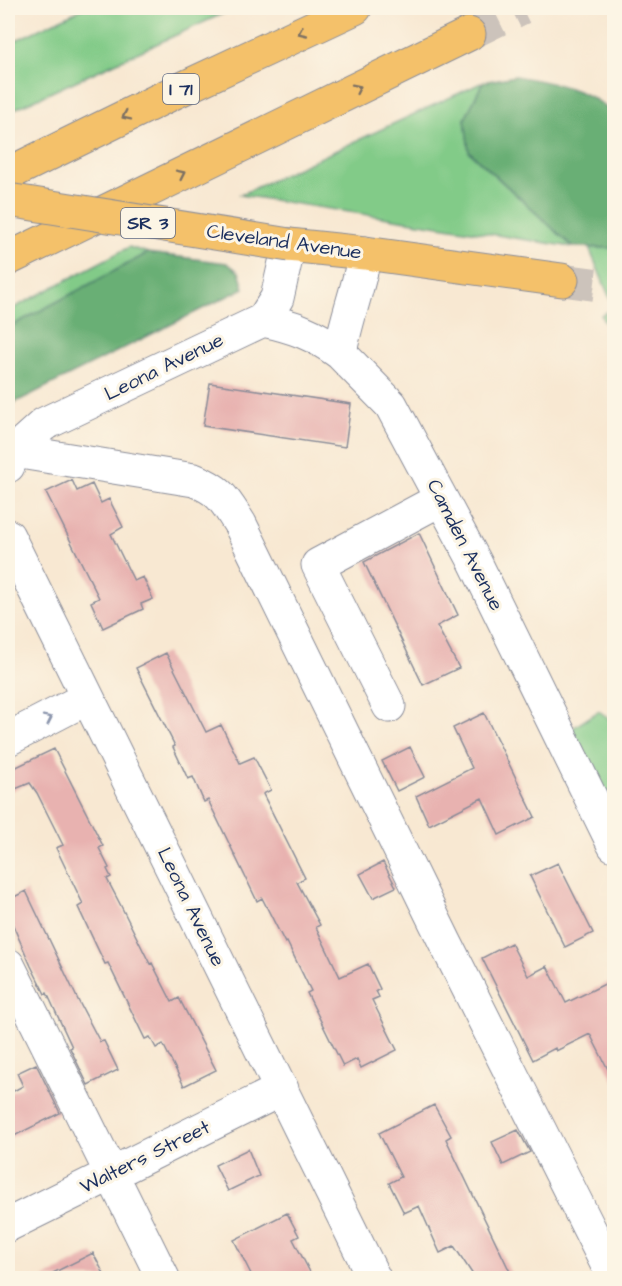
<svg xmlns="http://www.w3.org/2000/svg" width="622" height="1286" font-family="'Architects Daughter',sans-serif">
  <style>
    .green { fill: #82cb88; stroke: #4e7d73; stroke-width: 1.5 }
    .forest { fill: #69af74; stroke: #426f69; stroke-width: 1.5 }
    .building { fill: #e8b2b0 }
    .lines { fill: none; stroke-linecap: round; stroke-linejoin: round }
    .major-tunnel { stroke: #ccc3bb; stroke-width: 33; stroke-dasharray: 33 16; stroke-linecap: butt }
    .highway-tunnel { stroke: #ccc3bb; stroke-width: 33; stroke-dasharray: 33 16; stroke-linecap: butt }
    .minor-casing { stroke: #8a8c98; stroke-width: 35 }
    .major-casing { stroke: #8a8c98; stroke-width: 35 }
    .highway-casing { stroke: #8a8c98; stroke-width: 35 }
    .minor { stroke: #fff; stroke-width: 33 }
    .major { stroke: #f4c16a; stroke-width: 33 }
    .highway { stroke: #f4c16a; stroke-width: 33 }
    .major-bridge-casing { stroke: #8a8c98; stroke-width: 35; stroke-linecap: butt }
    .major-bridge { stroke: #f4c16a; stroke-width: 33 }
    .oneway { stroke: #7d7163 }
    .oneway2 { stroke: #8d97ae }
    .labels { text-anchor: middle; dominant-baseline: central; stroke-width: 6; stroke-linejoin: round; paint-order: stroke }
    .shield { fill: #fcf5e5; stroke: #5e6a86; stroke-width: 1.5 }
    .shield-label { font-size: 18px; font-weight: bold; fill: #1b2f5e }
    .street-label { font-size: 20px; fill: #1b2f5e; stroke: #fcf5e5 }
  </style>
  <rect width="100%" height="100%" fill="#fcf5e5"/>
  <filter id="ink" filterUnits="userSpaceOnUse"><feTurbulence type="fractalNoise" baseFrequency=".0167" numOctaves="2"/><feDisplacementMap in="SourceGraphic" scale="12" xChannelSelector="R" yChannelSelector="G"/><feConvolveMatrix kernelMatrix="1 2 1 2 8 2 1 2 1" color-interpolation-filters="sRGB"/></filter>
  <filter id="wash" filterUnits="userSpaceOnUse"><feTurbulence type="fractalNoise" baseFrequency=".008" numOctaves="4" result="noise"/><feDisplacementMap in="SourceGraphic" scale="24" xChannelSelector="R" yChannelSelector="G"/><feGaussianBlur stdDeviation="1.35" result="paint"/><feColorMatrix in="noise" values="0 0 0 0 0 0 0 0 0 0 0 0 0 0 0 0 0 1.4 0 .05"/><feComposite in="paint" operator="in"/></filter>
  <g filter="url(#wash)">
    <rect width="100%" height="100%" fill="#f8e8d2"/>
    <path class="green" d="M84 8H235L8 112V44Z
      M483 82 465 119 469 152 573 247 240 195Z
      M129 247 148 253 8 328V311Z
      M589 248H614V341L601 315 614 308Z
      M599 711 614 723V817L571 729Z"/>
    <path class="forest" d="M515 76C550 82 590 88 614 115V248L573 247 469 151 465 119 483 82Z
      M148 253 227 263 239 272 244 288 8 406V328Z"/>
    <g id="blocks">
      <path class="building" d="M210 383 351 404 345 447 203 426Z
        M72 480 77 491 92 484 101 503 109 499 123 527 111 534 134 581 143 577 153 599 141 604 143 609 103 628 91 602 99 598 46 492Z
        M419 533 458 615 437 626 459 668 423 685 364 562Z
        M166 653 206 732 221 725 240 763 254 757 271 790 263 794 305 878 297 882 320 925 316 927 340 977 368 964 380 989 376 991 379 997 372 1000 397 1050 361 1068 357 1059 343 1066 307 993 311 991 287 942 285 943 262 898 257 901 208 800 204 802 193 777 188 779 173 747 175 746 136 668Z
        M484 713 535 817 499 835 482 798 429 825 416 796 472 768 453 728Z
        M410 747 425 777 397 791 382 761Z
        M54 749 103 846 99 848 109 868 107 869 111 877 107 879 120 904 150 964 152 963 172 1002 179 998 216 1070 184 1086 163 1044 156 1048 150 1037 145 1039 108 963 105 964 78 907 83 904 56 848 63 845 37 793 30 783 8 792V771Z
        M383 862 396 887 373 898 360 874Z
        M558 863 593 933 565 947 530 876Z
        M26 891 79 1002 100 1042 104 1041 118 1070 88 1085 70 1048 72 1047 47 993 45 994 31 966 8 914V900Z
        M511 943 528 976 547 966 566 1003 615 979V1083L590 1034 556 1051 555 1048 533 1060 482 958Z
        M36 1064 60 1113 8 1139V1094L23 1086 17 1073Z
        M434 1105 451 1136 446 1139 513 1278H475L454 1246 440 1253 419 1206 404 1213 389 1183 401 1177 379 1133Z
        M518 1130 530 1152 503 1165 492 1142Z
        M248 1149 259 1176 228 1191 215 1165Z
        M287 1213 299 1236 293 1239 313 1278H253L234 1240Z
        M93 1253 106 1278H43Z"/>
    </g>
  </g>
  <g filter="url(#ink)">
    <use href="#blocks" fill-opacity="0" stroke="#8a8c98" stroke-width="1.5"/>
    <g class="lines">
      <path class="major-tunnel" d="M562 280 614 287"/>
      <path class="highway-tunnel" d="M469 34 522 8"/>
      <g class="minor-casing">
        <path id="minor" d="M365 253C359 287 346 319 340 353L391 405 475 562 614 845
          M263 320C293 326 314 334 340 353
          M14 451 194 480C222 491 225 501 240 524L445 942 614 1278
          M8 466 14 451 44 424 263 320 277 298 289 245
          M8 536 374 1278
          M389 706 318 565 441 499
          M8 739 87 698
          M8 965 163 1278
          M8 1225 282 1089"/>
      </g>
      <g class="major-casing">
        <path id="major" d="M289 245 365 253 562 280"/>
      </g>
      <g class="highway-casing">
        <path id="highway" d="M8 174 173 93 355 8
          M8 259 469 34"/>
      </g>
      <use href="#minor" class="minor"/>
      <use href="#major" class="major"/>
      <use href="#highway" class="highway"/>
      <g class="major-bridge-casing">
        <path id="major-bridge" d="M8 200 289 245"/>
      </g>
      <use href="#major-bridge" class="major-bridge"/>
    </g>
    <defs><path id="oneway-chevron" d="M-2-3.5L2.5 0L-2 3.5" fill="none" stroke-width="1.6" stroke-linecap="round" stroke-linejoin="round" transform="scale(1.5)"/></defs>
    <g class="oneway">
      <use href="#oneway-chevron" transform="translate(302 32) rotate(155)"/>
      <use href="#oneway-chevron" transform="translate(357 88) rotate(-26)"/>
      <use href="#oneway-chevron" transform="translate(126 116) rotate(154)"/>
      <use href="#oneway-chevron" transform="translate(181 174) rotate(-26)"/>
    </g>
    <use class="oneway2" href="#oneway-chevron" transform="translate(48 719) rotate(-26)"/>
  </g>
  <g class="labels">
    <g class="shield">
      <rect x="163" y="74" width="36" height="30" rx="4.5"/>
      <rect x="121" y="208" width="54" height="30" rx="4.5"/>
    </g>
    <g class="shield-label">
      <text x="181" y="89">I 71</text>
      <text x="148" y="223">SR 3</text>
    </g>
    <g class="street-label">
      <text transform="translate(284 242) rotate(8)">Cleveland Avenue</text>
      <text transform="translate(164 367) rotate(-26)">Leona Avenue</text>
      <text transform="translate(465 545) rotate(63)">Camden Avenue</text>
      <text transform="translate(191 907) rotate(64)">Leona Avenue</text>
      <text transform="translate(145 1157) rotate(-26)">Walters Street</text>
    </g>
  </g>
  <rect width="622" height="1286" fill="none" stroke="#fcf5e5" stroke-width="30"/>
</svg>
